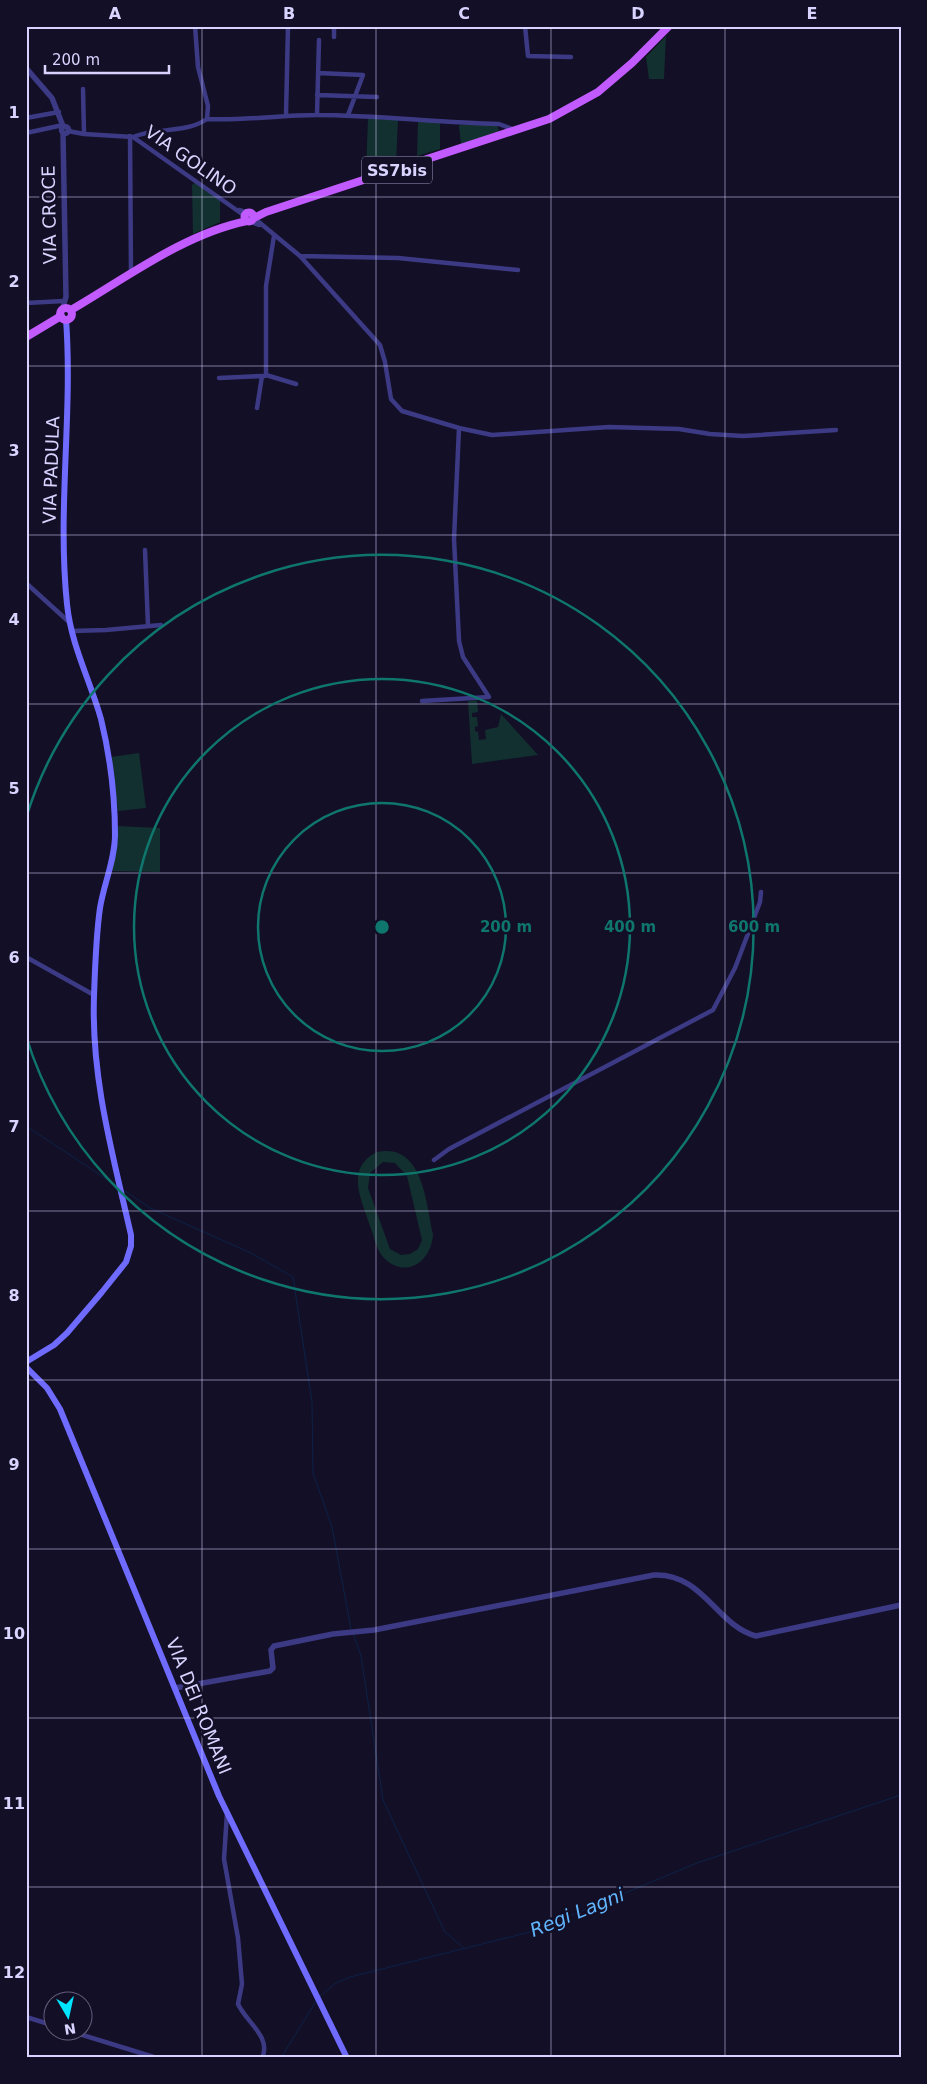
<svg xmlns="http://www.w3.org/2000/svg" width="927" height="2084" font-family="'DejaVu Sans',sans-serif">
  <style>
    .green { fill: #12302f; fill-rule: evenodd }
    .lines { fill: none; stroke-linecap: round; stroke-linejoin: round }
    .stream { stroke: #0c2248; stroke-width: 1 }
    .minor { stroke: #3d3a85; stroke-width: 4.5 }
    .tertiary { stroke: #3d3a85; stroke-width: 5.5 }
    .secondary { stroke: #6f6bff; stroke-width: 6 }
    .primary { stroke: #c25bff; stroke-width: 8 }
    .grid { fill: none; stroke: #d9d4ff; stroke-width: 1; stroke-opacity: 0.55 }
    .ring { fill: none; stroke: #0f766e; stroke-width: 2.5 }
    .labels { text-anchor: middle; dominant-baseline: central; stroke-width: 5; stroke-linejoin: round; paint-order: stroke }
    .shield { fill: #130f26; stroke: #9e99be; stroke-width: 1 }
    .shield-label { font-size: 16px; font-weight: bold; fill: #d9d4ff }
    .street-label { font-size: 18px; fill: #d9d4ff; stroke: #130f26 }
    .water-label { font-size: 19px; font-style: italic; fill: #62b6ff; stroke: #130f26 }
    .centre { fill: #0f766e; stroke: #130f26; stroke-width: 2.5 }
    .ring-label { font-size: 15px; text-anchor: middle; font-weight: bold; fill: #0f766e; stroke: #130f26; stroke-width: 5; stroke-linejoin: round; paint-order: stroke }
    .neatline { fill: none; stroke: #d9d4ff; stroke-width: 2 }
    .grid-label { font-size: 16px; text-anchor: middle; font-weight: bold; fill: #d9d4ff }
  </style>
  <rect width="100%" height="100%" fill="#130f26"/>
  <path class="green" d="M666 36 664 79H649L646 57Z
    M368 118 398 120 396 163 366 173Z
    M418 121 440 123V149L417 156Z
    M459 125H497L499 131 461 145Z
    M196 182 220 199V222L193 234 192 185Z
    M477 700 478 712 472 713V717H477L478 726 475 727V731L478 732 479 740 486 739 485 730 498 727 501 714 538 755 472 764 468 701Z
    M139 753 146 808 118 811 111 757Z
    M117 826 160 828V872L111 871Z
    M377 1152C423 1142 426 1203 433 1234 432 1261 406 1280 384 1258 376 1250 374 1236 370 1226 362 1201 344 1168 377 1152ZM383 1162 395 1163 407 1176 422 1240 418 1249 410 1254 401 1255 390 1249 368 1188 370 1173Z"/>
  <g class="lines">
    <path class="stream" d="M26 1126 117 1186
      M125 1191 150 1208 251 1253 293 1277 312 1402 313 1473 332 1527 351 1629
      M353 1633 361 1656 383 1800 445 1932 465 1949
      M320 1996 336 1983 350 1977 534 1931 697 1863 901 1795
      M281 2058 316 2001"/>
    <path class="minor" d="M525 26 528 56 571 57
      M334 37V26
      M318 73 363 75 348 115
      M83 89 84 134
      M317 95 377 97
      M286 115 288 26
      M317 115 319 40
      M26 118 59 112
      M207 119C244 121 280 115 317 115 378 115 439 123 499 124L515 130
      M68 131 84 134 133 137 245 216
      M26 133 63 125
      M130 136 131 272
      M133 137C156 127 185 134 207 119L208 106 198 67 195 26
      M239 210 248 213
      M254 218 300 256 380 345 385 362 391 399 402 411 459 428 492 435 609 427 679 429 710 434 743 436 836 430
      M251 222 259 225
      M274 236 266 286V375L296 384
      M300 256 398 258 518 270
      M26 303 64 301
      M219 378 262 376
      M257 408 262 376H265
      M145 550 148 626
      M26 583 69 622
      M71 631 106 630 161 625
      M422 701 489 697 463 657 459 641 454 539 459 428
      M26 957 94 995
      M434 1160 449 1149 713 1010 735 968 760 902 761 892
      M227 1813 224 1859 238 1938 242 1984 238 2004C246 2022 272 2037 262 2058
      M26 2017 52 2025
      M73 2032 157 2058"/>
    <path class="tertiary" d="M26 68 52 98 63 126
      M61.5 130a3.5 3.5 0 1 1 7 0a3.5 3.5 0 1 1-7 0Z
      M62 310 66 297 63 133
      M175 1688 270 1671 273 1668 271 1650 274 1646 333 1634 374 1630 654 1575C703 1573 717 1626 756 1636L901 1605"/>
    <path class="secondary" d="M26 1362 54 1345 67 1333 102 1292 126 1262 131 1246V1235C113 1155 91 1079 94 996 95 967 96 936 100 908 104 883 115 860 115 835 115 797 110 756 101 719 90 680 71 645 67 604 57 509 73 414 66 319
      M26 1367 47 1388 60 1409 219 1796 347 2058"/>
    <path class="primary" d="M244.5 217a4.5 4.5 0 1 1 9 0a4.5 4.5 0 1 1-9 0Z
      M254 218 266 212 549 119 598 92 632 63 669 26
      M60 314a6 6 0 1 1 12 0a6 6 0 1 1-12 0Z
      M71 310C126 278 184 234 247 221
      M26 337 61 316"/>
  </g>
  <path class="grid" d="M202 26V2058M376 26V2058M551 26V2058M725 26V2058M26 197H901M26 366H901M26 535H901M26 704H901M26 873H901M26 1042H901M26 1211H901M26 1380H901M26 1549H901M26 1718H901M26 1887H901"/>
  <g class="ring">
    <circle cx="382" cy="927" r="124"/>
    <circle cx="382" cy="927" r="248"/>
    <path d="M26 818A372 372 0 1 1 26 1036"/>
  </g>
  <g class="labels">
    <rect class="shield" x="362" y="156.5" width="70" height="27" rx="4"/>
    <g class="shield-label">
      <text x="397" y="170">SS7bis</text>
    </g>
    <g class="street-label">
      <text transform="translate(191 160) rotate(35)">VIA GOLINO</text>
      <text transform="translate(49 215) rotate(-91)">VIA CROCE</text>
      <text transform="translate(51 470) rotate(-88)">VIA PADULA</text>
      <text transform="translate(199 1706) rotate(68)">VIA DEI ROMANI</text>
    </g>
    <g class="water-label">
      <text transform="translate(577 1912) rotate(-22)">Regi Lagni</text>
    </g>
  </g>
  <circle cx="382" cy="927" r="8" class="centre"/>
  <g class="ring-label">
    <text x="506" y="932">200 m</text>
    <text x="630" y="932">400 m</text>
    <text x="754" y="932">600 m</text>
  </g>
  <rect width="927" height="2084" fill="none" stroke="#130f26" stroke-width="55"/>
  <g transform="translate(68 2016) rotate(171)"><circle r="24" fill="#130f26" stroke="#625e7d"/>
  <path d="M0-4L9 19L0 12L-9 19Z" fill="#00e5ff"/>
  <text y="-8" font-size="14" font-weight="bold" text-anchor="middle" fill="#d9d4ff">N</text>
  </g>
  <path d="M45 65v8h124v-8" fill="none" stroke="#d9d4ff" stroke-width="2.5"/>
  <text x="52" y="65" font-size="15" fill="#d9d4ff" stroke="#130f26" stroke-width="4" paint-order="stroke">200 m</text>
  <rect x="28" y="28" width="872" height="2028" class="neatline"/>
  <g class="grid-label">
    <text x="115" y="19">A</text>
    <text x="289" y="19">B</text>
    <text x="464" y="19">C</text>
    <text x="638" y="19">D</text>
    <text x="812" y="19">E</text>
    <text x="14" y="118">1</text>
    <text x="14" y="287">2</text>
    <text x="14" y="456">3</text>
    <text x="14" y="625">4</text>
    <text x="14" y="794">5</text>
    <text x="14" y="963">6</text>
    <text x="14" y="1132">7</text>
    <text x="14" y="1301">8</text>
    <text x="14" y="1470">9</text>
    <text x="14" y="1639">10</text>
    <text x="14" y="1809">11</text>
    <text x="14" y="1978">12</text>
  </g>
</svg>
